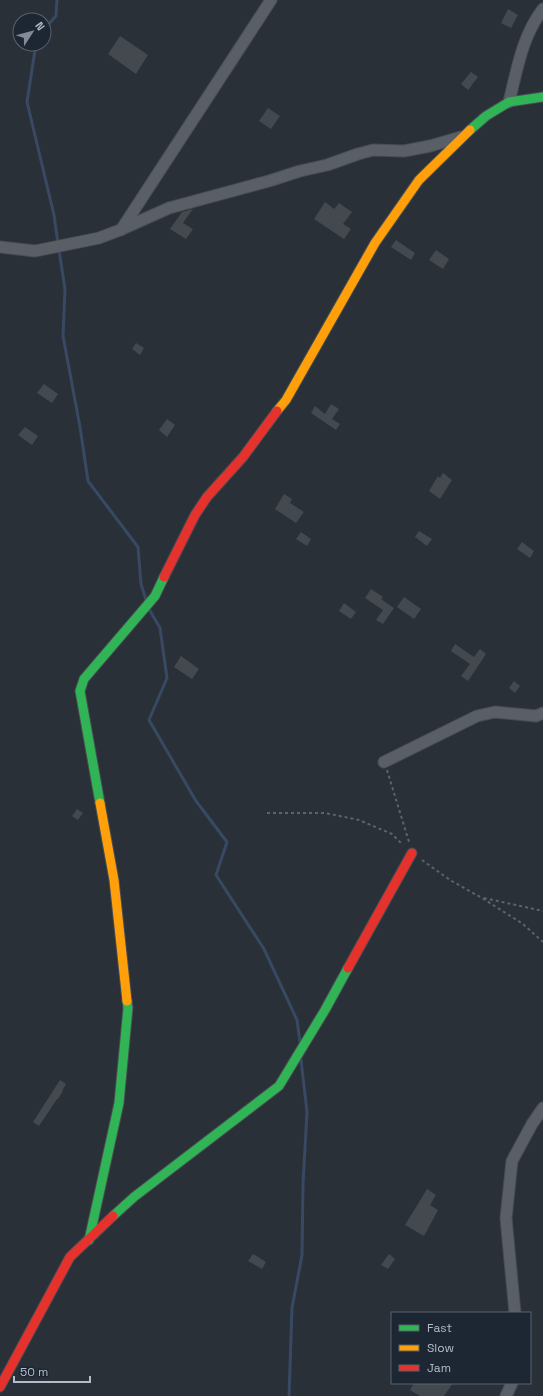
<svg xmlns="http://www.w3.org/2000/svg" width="543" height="1396" font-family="'Space Grotesk',sans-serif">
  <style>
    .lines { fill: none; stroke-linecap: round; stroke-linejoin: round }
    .stream { stroke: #384963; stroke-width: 3 }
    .building { fill: #444950 }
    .street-casing { stroke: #484c53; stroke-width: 13 }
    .fast-casing { stroke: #484c53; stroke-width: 11 }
    .slow-casing { stroke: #484c53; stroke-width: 11 }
    .jam-casing { stroke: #484c53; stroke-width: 11 }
    .path { stroke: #5d636a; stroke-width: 2; stroke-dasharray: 3 3; stroke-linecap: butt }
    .street { stroke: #5a5e66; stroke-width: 11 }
    .fast { stroke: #30b455; stroke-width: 9 }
    .slow { stroke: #ff9f0a; stroke-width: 9 }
    .jam { stroke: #e5322d; stroke-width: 9 }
  </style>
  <rect width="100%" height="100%" fill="#2a3038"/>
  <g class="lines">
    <path class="stream" d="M44 29 56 16 57 0
      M36 44 27 102 54 215 58 244
      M59 250 65 289 63 336 80 427 88 481 138 547 141 584 146 600
      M149 609 160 628 167 678 149 720 196 801 227 842 216 875 264 949 297 1020 300 1042
      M289 1396 292 1308 302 1255 303 1184 307 1112 301 1060"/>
  </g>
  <path class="building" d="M508 9 518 15 511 28 501 23Z
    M120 36 148 55 136 74 108 54Z
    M471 72 478 77 468 90 461 84Z
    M268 108 280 116 271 129 259 121Z
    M325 202 334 209 339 203 352 212 343 224 351 229 344 239 314 219Z
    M193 209 183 223 193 229 186 239 170 229 182 212Z
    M396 240 415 253 411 260 391 247Z
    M436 250 449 259 443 269 429 260Z
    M136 343 144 348 140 355 132 349Z
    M44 384 58 394 52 403 37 393Z
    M331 404 339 409 332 419 340 424 336 430 311 413 315 406 325 414Z
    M167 419 175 425 167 437 159 430Z
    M25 427 38 436 32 445 18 435Z
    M443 473 452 480 440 499 429 491 438 476 440 478Z
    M284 494 292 499 290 503 304 512 296 523 275 509Z
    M419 531 432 539 427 546 415 537Z
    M301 532 311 539 307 546 296 539Z
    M522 542 534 551 530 558 517 549Z
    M371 589 383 597 381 599 394 608 383 624 376 620 383 610 365 598Z
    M404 597 421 609 414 619 397 607Z
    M344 603 356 612 351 619 339 611Z
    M455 644 474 657 480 649 486 654 468 681 461 676 470 664 451 651Z
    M181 656 199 669 192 679 174 667Z
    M514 681 520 686 515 693 509 688Z
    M77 809 83 813 78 820 72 816Z
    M60 1080 66 1084 62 1091H63L58 1099H57L39 1126 33 1122Z
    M427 1189 436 1195 430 1205 438 1210 424 1236 405 1225Z
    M253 1254 266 1262 262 1269 248 1261Z
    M389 1254 395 1259 388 1269 381 1265Z
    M414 1383H453L444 1396H420L410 1390Z"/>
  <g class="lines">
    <g class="street-casing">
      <path id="street" d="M509 102C517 70 522 36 543 9
        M121 230 271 0
        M0 247 35 251 99 238 120 230 169 208 269 181 300 171 327 165 358 154 373 150 404 151 430 146 461 137
        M384 762 477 716 495 712 536 716 543 713
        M515 1313 506 1218 512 1161 532 1124 543 1108
        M506 1396 512 1383"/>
    </g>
    <g class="fast-casing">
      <path id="fast" d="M470 130 486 116 509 102 543 97
        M100 803 80 691 84 679 155 596 164 577
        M113 1216 134 1197 279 1086 325 1010 348 968
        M89 1240 119 1103 128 1008 127 1001"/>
    </g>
    <g class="slow-casing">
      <path id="slow" d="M277 411 286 400 375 243 419 180 470 130
        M100 803 114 880 127 1001"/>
    </g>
    <g class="jam-casing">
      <path id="jam" d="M164 577 195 515 207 497 243 457 277 411
        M348 968 412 853
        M0 1387 70 1257 113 1216"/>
    </g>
    <path class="path" d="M387 770 409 842
      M267 813H325L359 820 392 834 403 845
      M422 860 450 880 482 898 523 924 543 942
      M484 898 543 911"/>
    <use href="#street" class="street"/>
    <use href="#fast" class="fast"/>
    <use href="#slow" class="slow"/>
    <use href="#jam" class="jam"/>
  </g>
  <rect x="391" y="1312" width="140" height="72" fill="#1d2633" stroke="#59626f"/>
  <rect x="399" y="1325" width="20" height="6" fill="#30b455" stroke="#59626f"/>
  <text x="427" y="1332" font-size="12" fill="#b4bcc9">Fast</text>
  <rect x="399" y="1345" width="20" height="6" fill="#ff9f0a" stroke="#59626f"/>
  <text x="427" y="1352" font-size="12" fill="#b4bcc9">Slow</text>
  <rect x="399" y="1365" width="20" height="6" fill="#e5322d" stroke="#59626f"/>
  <text x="427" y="1372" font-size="12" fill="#b4bcc9">Jam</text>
  <g transform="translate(32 32) rotate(54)"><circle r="19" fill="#1d2633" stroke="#59626f"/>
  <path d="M0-3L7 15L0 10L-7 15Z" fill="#848b96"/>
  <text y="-6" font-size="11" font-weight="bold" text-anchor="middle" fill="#b4bcc9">N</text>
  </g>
  <path d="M14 1376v6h76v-6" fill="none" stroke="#b4bcc9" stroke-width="2"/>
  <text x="20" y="1376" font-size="12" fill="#b4bcc9" stroke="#1d2633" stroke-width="3" paint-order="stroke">50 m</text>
</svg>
